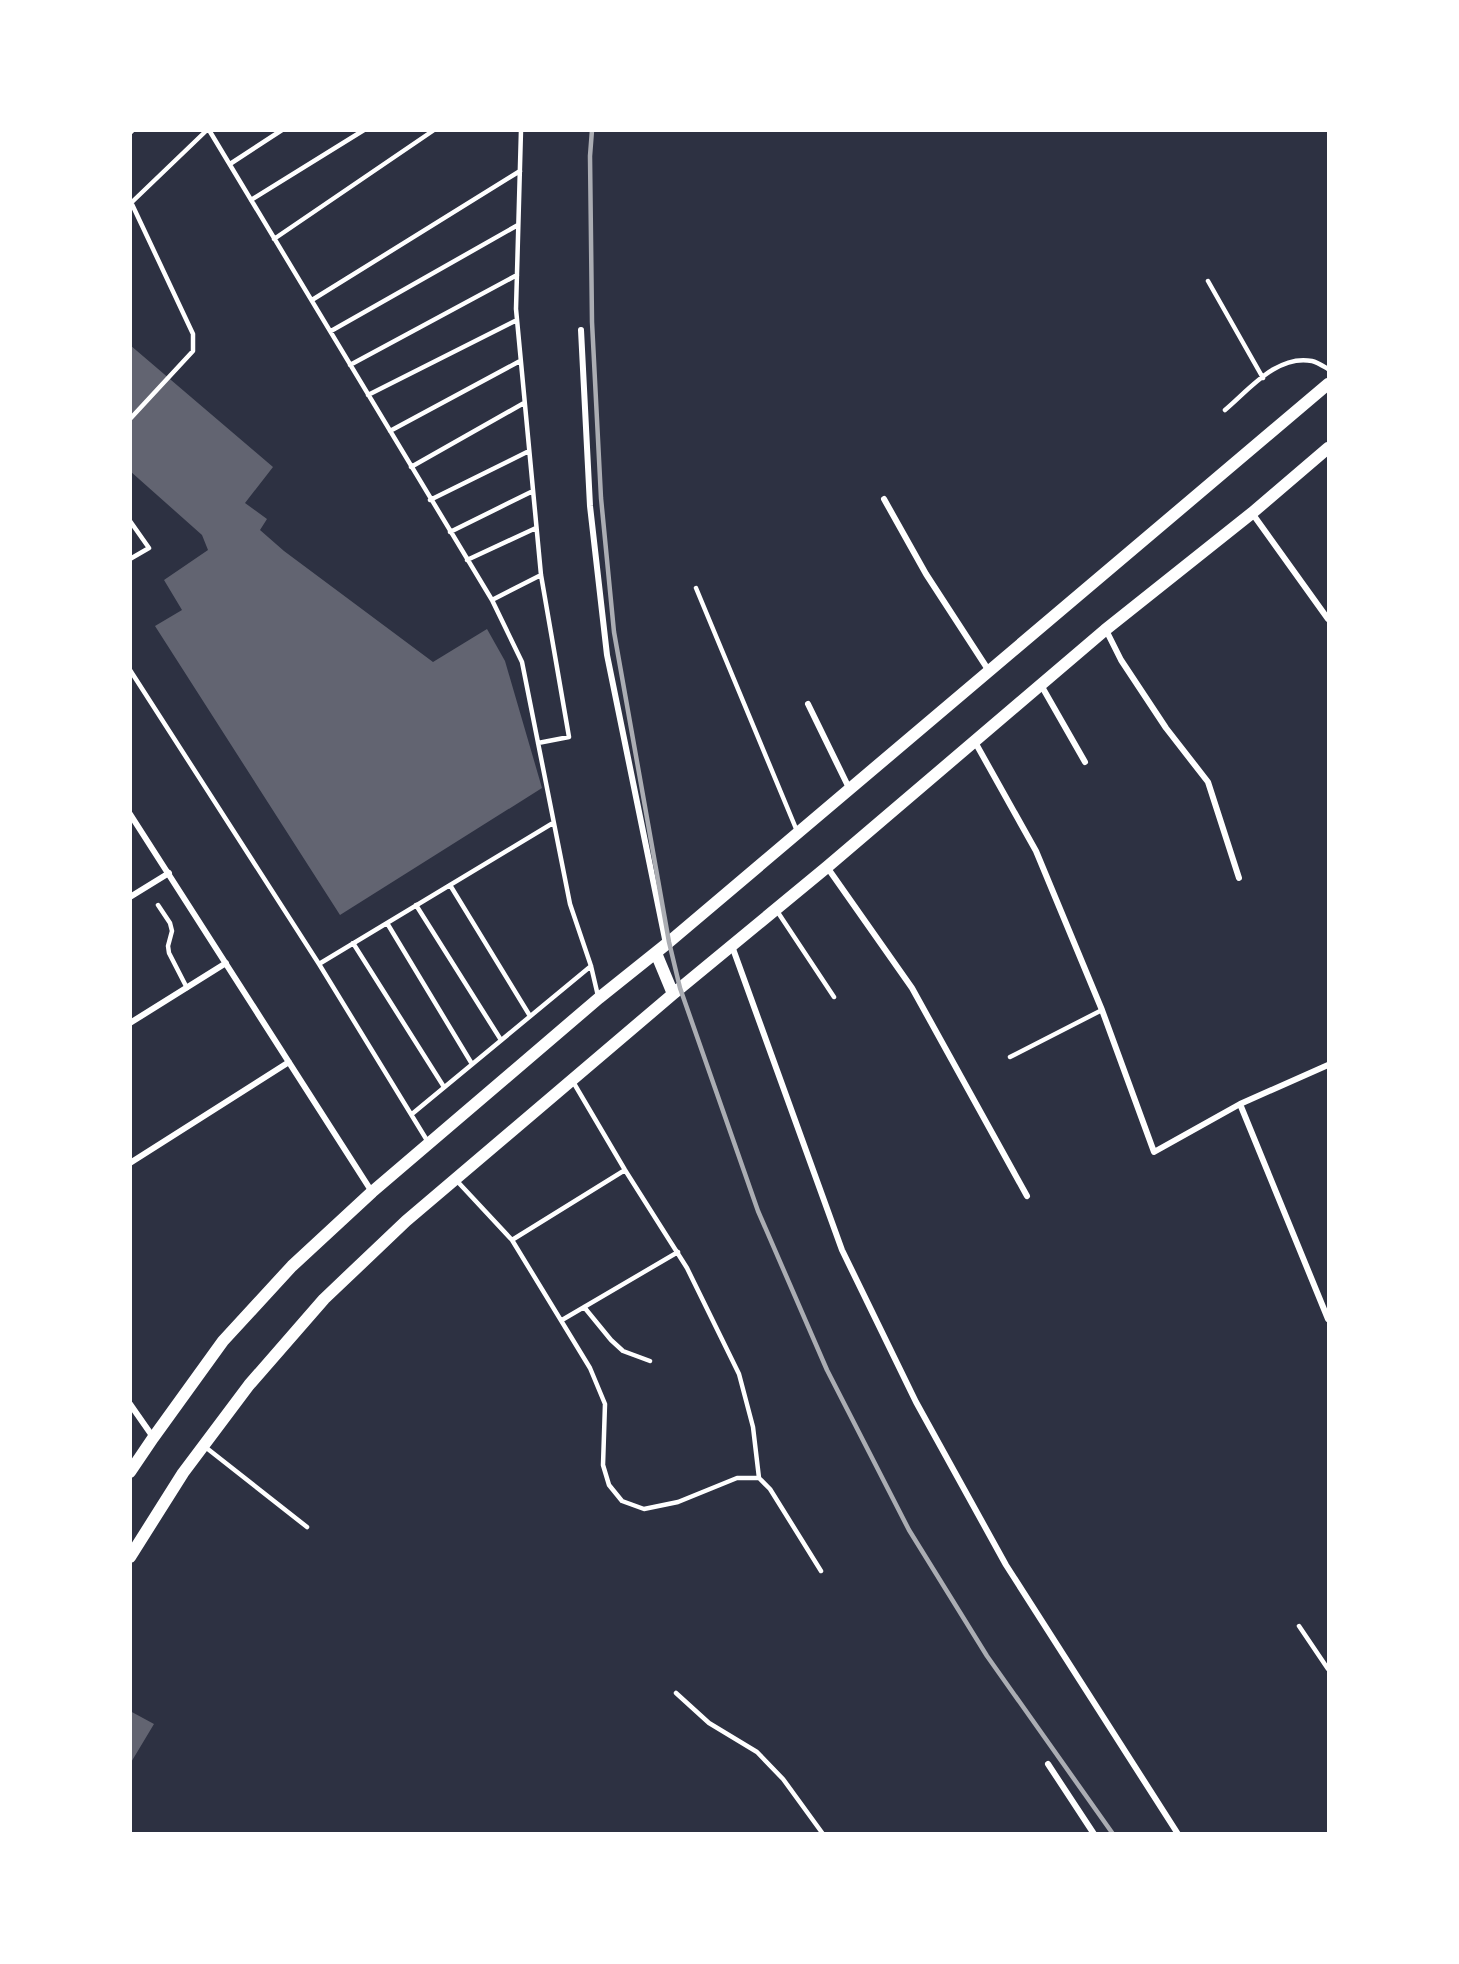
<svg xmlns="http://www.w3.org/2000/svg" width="1459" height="1964" font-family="Arial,sans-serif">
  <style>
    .building { fill: #626471 }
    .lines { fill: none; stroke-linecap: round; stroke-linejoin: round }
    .service { stroke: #fff; stroke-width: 4.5 }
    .minor { stroke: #fff; stroke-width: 6 }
    .secondary { stroke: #fff; stroke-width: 12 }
    .rail { stroke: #abadb3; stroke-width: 4.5 }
  </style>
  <rect width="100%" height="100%" fill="#2d3142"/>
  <path class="building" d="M130 345 273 467 245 503 267 519 260 530 284 551 433 662 487 629 505 661 542 788 340 915 155 626 182 610 164 580 208 550 202 535 130 471Z
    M130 1711 154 1724 130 1764Z"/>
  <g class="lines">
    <path class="service" d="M209 130 492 600 522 662 570 904 591 966 598 996
      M521 130 516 309 541 575 569 737 538 743
      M230 164 282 130
      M130 200 193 334V351L130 419
      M251 200 364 130
      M132 202 207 130
      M274 239 434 130
      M1208 281 1263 378
      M312 300 520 171
      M331 331 518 225
      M350 365 517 275
      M368 395 517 320
      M1225 410C1249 390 1277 354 1312 361 1317 362 1323 366 1328 369
      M390 431 520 361
      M411 467 524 403
      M430 500 529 451
      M130 521 149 548 130 559
      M450 532 533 491
      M467 560 536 528
      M696 588 797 831
      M492 600 541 575
      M130 670 319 964 428 1142
      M450 885 530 1016
      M158 905 170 923 172 931 168 946 169 953 187 988
      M416 905 501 1040
      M777 911 834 997
      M387 923 472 1064
      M353 943 444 1087
      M319 964 553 823
      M1010 1057 1102 1010
      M572 1080 625 1170 687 1268 739 1374 753 1427 759 1478
      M412 1114 591 966
      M457 1181 512 1240 590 1368 605 1404 603 1465 609 1485 622 1501 644 1509 678 1502 737 1478H759L770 1489 821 1571
      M512 1240 625 1170
      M584 1307 611 1340 623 1351 650 1361
      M562 1320 678 1252
      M204 1446 307 1527
      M1299 1626 1328 1669
      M676 1693 709 1723 757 1752 783 1779 823 1834"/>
    <path class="minor" d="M130 132 132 130
      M581 330 590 506 607 655 666 944
      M884 499 926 574 989 671
      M1252 513 1328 619
      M1106 630 1121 660 1166 728 1208 782 1239 878
      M1041 685 1085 762
      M808 704 849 788
      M975 742 1036 851 1102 1010 1154 1152 1240 1104 1328 1065
      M130 814 372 1192
      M827 867 912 988 1027 1196
      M130 897 169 873
      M732 946 842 1250 916 1402 1006 1565 1178 1834
      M130 1023 226 963
      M1240 1104 1328 1319
      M130 1163 289 1062
      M130 1404 153 1437
      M1048 1764 1094 1834"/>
    <path class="secondary" d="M656 953 673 994
      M130 1472 153 1438 223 1341 292 1266 372 1192 599 998 669 942 1328 384
      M130 1557 183 1473 249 1385 324 1299 406 1221 673 994 827 867 1105 630 1252 513 1328 448"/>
    <path class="rail" d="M592 130 590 156 592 322 601 498 614 632 669 942 680 988 758 1211 827 1370 909 1530 987 1656 1113 1834"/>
  </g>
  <rect width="1459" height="1964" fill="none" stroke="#ffffff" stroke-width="264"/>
</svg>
